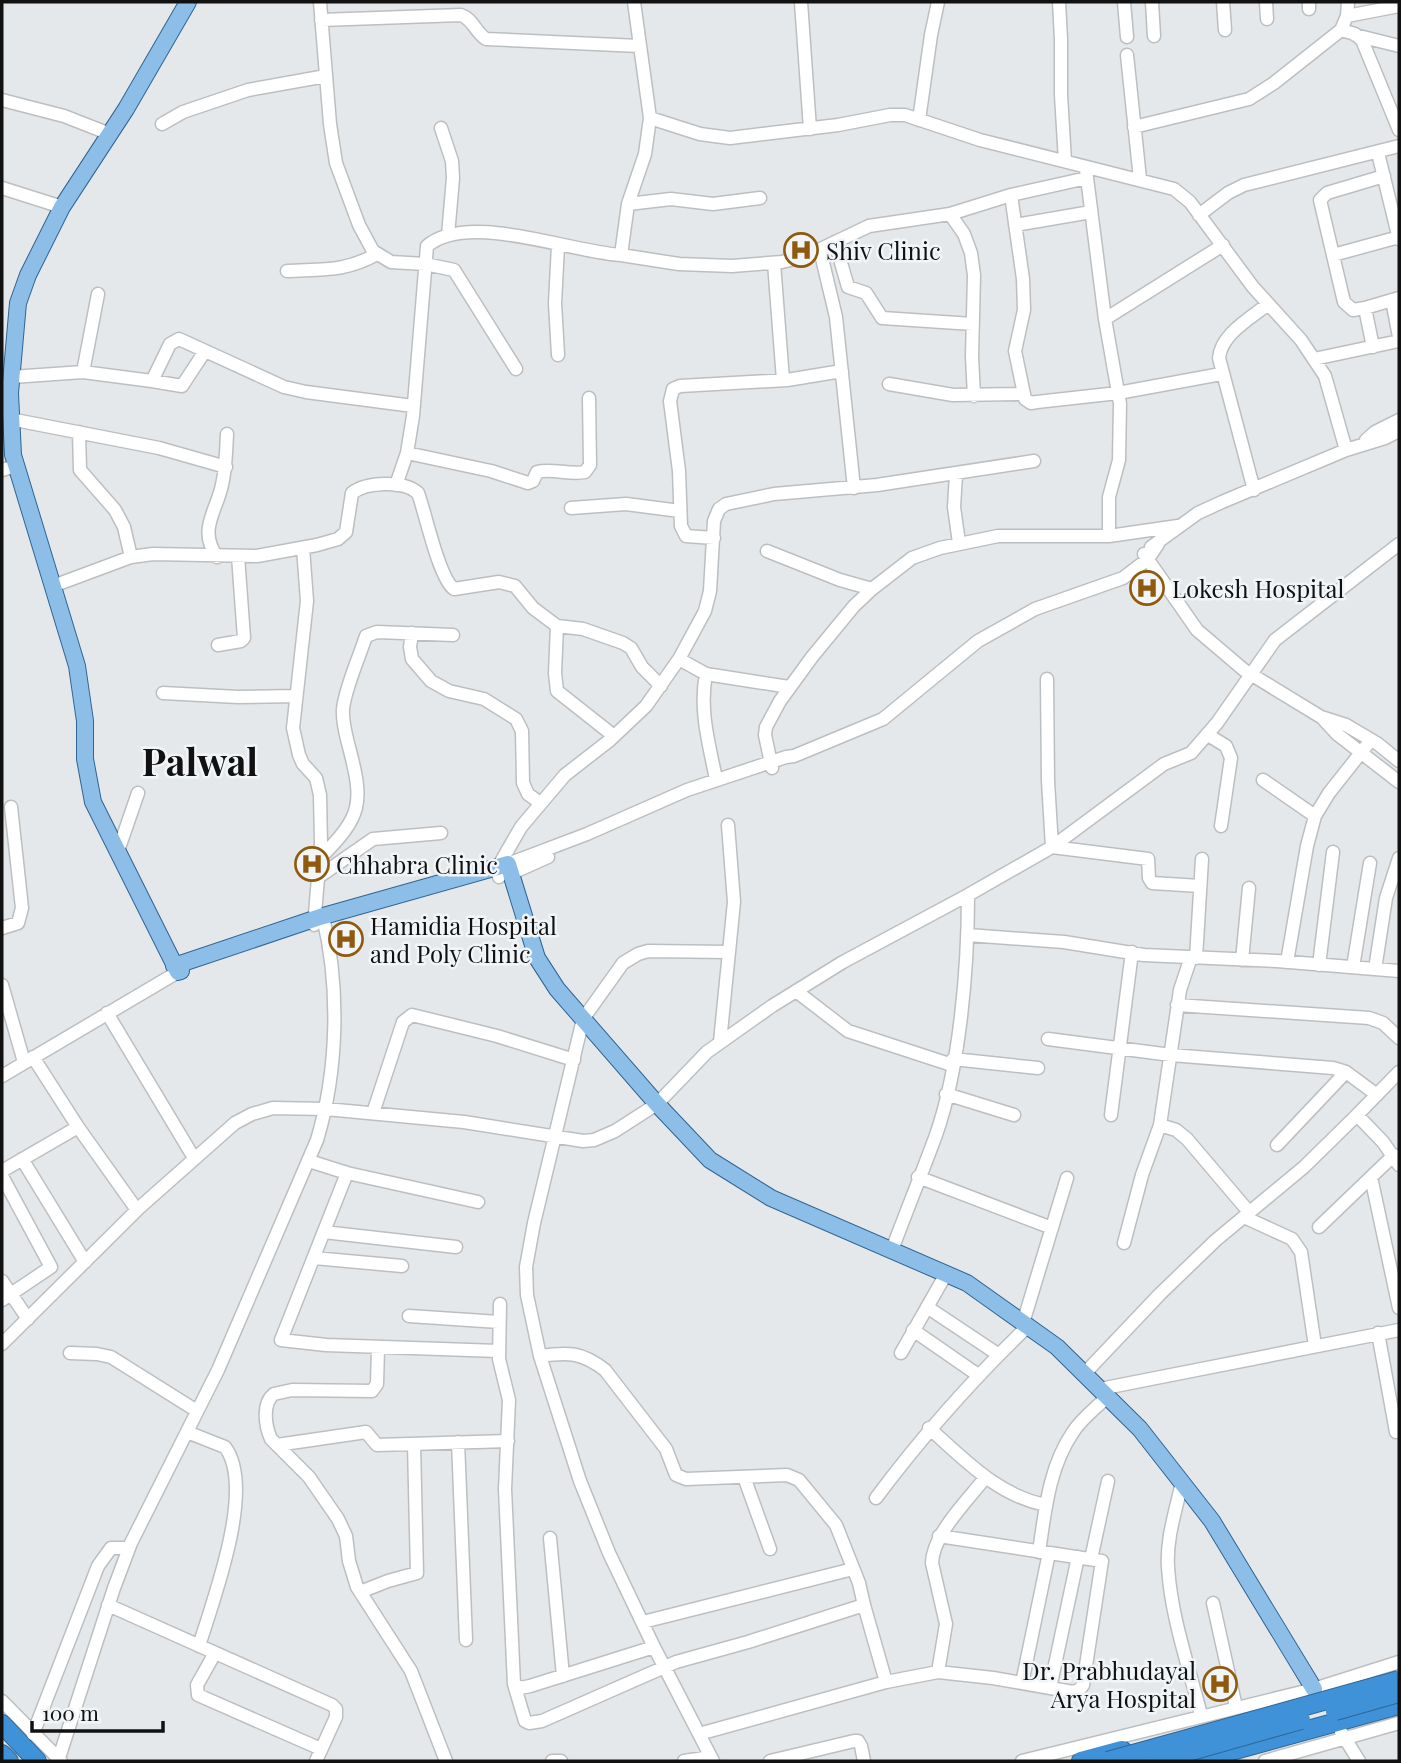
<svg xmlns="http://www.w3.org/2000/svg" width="1401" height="1763" font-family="'Playfair Display',serif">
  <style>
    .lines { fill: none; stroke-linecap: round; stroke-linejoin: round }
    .minor-casing { stroke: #bcbfc1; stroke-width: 15 }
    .major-casing { stroke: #2f6593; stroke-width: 18 }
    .highway-casing { stroke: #2f6593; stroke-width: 20 }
    .minor { stroke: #fff; stroke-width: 12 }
    .major { stroke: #8cbee8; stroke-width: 16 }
    .highway { stroke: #3f92d8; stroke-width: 18 }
    .highway-bridge-casing { stroke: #2f6593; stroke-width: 20; stroke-linecap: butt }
    .highway-bridge { stroke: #3f92d8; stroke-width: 18 }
    .labels { text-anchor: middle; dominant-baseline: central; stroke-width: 5; stroke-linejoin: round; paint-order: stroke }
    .poi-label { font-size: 24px; fill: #111112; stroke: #f2f5f7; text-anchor: start }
    .town-label { font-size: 38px; font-weight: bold; fill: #111112; stroke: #f2f5f7 }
  </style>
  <rect width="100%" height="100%" fill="#e5e8ea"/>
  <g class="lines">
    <g class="minor-casing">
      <path id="minor" d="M320 2 330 124 336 163 359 225 373 251 391 262 425 264 454 270 516 369
        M634 2 650 118 700 134 730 138 838 125 890 115H905L980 140 1174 189 1190 202 1253 287 1301 340 1325 376 1346 450
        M801 2 810 129
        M1059 2 1061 39V95L1065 161
        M1124 2 1127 37
        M1152 2 1154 36
        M1223 2 1225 30
        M1266 2 1267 19
        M1309 2V9
        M1347 16 1399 6
        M321 20 461 15C473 19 475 32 486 39L639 46
        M1341 30 1355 34 1362 40 1399 130
        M1355 35 1399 46
        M1127 55 1140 179
        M2 100 64 116 110 134
        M919 120 931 35 938 2
        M162 124 183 112 248 90 326 76
        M1134 127 1249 99 1274 83 1341 30 1347 16 1348 2
        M441 128 452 161 453 178 448 235
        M1378 153 1399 239
        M1086 170 1105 319 1120 404 1119 460 1109 497V536
        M2 188 62 207
        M1011 195 1023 279 1024 310 1015 351 1025 399 1031 403 1037 402 1118 393 1221 374
        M628 204 671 199 713 204 760 198
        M950 214 964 234 971 253 974 275 972 357 974 396
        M1199 215 1228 193 1244 185 1399 146
        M1015 225 1091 212
        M835 242 848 287 866 293 882 318 973 324
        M820 250 836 317 854 488
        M621 255 679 264 732 266 782 262 806 256 869 226 950 214 1011 195 1087 178
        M1333 255 1399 237
        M774 263 783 380
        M287 271C323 269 345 272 377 254
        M1392 300 1399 337
        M1365 308 1353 310 1344 302 1320 200 1327 193 1384 176
        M1105 319 1223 245
        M1373 347 1365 308 1399 298
        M558 355 555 303 558 246
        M1314 359 1399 341
        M83 372 98 294
        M12 377 83 372 152 381 170 344 179 339 284 387 306 392 413 406
        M152 381 182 386 205 351
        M889 384 953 395 1023 394
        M10 419 159 448 226 467
        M79 432 80 470 115 510 124 527 131 557
        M1366 440 1375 432 1399 420
        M407 453 491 471 528 483 533 481 537 472C552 468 569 475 585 472L590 465 589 398
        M2 470 16 466
        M956 474 954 507 959 543
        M396 485 407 453 413 416 427 246C468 211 569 252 621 255L628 204 645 154 650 118
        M1254 490 1219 358C1221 334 1251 318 1268 304
        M571 508 626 504 680 511
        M714 538 686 536 681 526 679 471 670 401 673 389 680 386 787 380 842 371
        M1151 547 1198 513 1222 502 1346 450 1385 438 1399 431
        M303 548 307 601 293 728 299 755 303 764 316 778 320 795 321 843 314 925
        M767 551 840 580 872 589
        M1144 554 1197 630 1244 670 1321 717 1346 725 1378 744 1399 761
        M217 557C199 531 214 515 221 489 226 471 226 452 227 434
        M53 586 131 557 153 554 257 556 317 545 338 539 346 532 352 493C366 482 404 480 418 493 426 515 439 578 454 589L499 582 515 586 533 608 557 626 583 629 623 643 631 648 642 667 661 686
        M557 626 555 673 557 691 614 736
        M412 633 410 647 412 659 431 681 449 691 484 699 516 719 522 731 523 783 528 794 540 803
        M218 645 241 641 244 638 238 556
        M679 659 706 674 789 687
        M706 674C699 710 709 744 716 779
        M1047 679 1048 781 1052 847 1148 859 1149 878 1152 883 1200 886
        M163 693 238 697 296 696
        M1324 720 1337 734 1399 782
        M1208 735 1226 746 1231 758 1221 826
        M772 768 765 735 766 727 780 701 812 657 854 606 872 589 912 558 940 548 998 536H1109L1178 526
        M1263 780 1315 816
        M118 851 138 793
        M320 858C362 816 364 804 349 747 346 735 342 722 343 709 345 688 359 658 366 636L377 632 453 635
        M508 864 587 834 687 790 786 757 794 756 883 719 978 641 1035 609 1123 578 1148 559 1158 544
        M510 874 548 857
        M499 877 498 867 521 827 565 775 610 740 646 706 679 659 705 611 710 591 714 521 719 509 726 504 774 494 877 485 1034 461
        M317 878 373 839 441 833
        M2 928 18 923 22 908 11 807
        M968 935 1064 942 1144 955 1277 961 1399 971
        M1191 957 1180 990 1160 1125 1176 1130 1187 1139 1249 1212
        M1196 958 1202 859
        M1242 960 1249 888
        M1287 962 1307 846 1315 816 1329 793 1371 740
        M1319 965 1333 852
        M1353 967 1370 863
        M1375 969 1386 898 1399 858
        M2 985 24 1062
        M796 991 848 1031 952 1065
        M1177 1005 1369 1018 1383 1023 1399 1038
        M107 1013 194 1158
        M1048 1039 1171 1055 1333 1068 1346 1072 1377 1095
        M720 1042 734 902 728 825
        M33 1057 78 1127 137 1210
        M953 1059 1038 1068
        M2 1076 178 972
        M946 1094 1014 1115
        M373 1113 403 1022 412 1015 497 1036 574 1060
        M1111 1115 1132 952
        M1357 1115 1399 1072
        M1277 1145 1346 1072
        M22 1159 85 1262
        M309 1161 347 1173 478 1202
        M2 1171 78 1127
        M347 1173 281 1340 326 1345 498 1351
        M2 1176 51 1267 2 1300
        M918 1177 1052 1228
        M1371 1177 1399 1308
        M1244 1217 1292 1239 1301 1252 1315 1346
        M1319 1227 1394 1155
        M324 1232 456 1247
        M1124 1243 1142 1175 1160 1125
        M892 1250C906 1212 922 1173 936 1135 960 1066 968 968 968 895
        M314 1258 402 1266
        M2 1281 28 1319
        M500 1304 499 1359 509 1400 505 1489 514 1684 520 1688 530 1686 654 1647
        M927 1307 999 1355
        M409 1316 499 1322
        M1023 1323 1067 1178
        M913 1330 978 1375
        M1378 1333 1396 1432
        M2 1344 139 1208 235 1123 252 1114 273 1108 326 1109 464 1122 583 1141 594 1140 615 1131 657 1104 707 1052 772 1006 843 962 968 895 1052 847 1164 764 1191 753 1217 723 1275 640 1399 544
        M378 1348 377 1384 372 1391 292 1390 274 1394C262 1403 265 1426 271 1439L309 1477 338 1519 346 1536 349 1561 357 1587 411 1671 446 1761
        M70 1353 97 1354 111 1357 197 1411
        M901 1353 946 1274
        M1085 1373 1160 1294 1216 1240 1304 1167 1357 1115 1383 1142 1399 1165
        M1100 1389 1399 1330
        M929 1428C964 1459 998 1496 1046 1505
        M187 1432 225 1447C256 1488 213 1600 199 1646
        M458 1442 466 1640
        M277 1445 366 1432 377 1445 508 1441
        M744 1477 770 1549
        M1182 1482C1176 1510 1166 1539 1168 1567 1171 1617 1189 1667 1201 1715
        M876 1498C923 1435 971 1381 1028 1326
        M550 1538 563 1676
        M1039 1552C1045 1511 1049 1467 1073 1432 1082 1418 1096 1408 1107 1397
        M1091 1559 1108 1481
        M360 1592 388 1581 417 1573 414 1444
        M1213 1603 1236 1707
        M108 1605 332 1705 336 1709V1717L316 1761
        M864 1605 886 1682
        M643 1622 853 1569
        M215 1653 197 1685 198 1695 321 1749
        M938 1672 946 1624 932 1563C933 1534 967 1501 985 1478
        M1022 1683 1049 1553
        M514 1684 525 1721 529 1723 542 1721 676 1662 748 1642 864 1605 859 1583 836 1525 799 1480 787 1475 686 1479 676 1475 666 1449 605 1370C582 1352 568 1352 540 1356
        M1050 1688 1078 1557
        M2 1701 61 1761
        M1341 1732 1359 1761
        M33 1734 98 1566 111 1548H129
        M699 1734 886 1682 938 1672 993 1678 1073 1692 1079 1690 1083 1685 1102 1561 939 1536
        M58 1761 114 1588 131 1543 218 1370 317 1140C338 1070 340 988 323 917
        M552 1761H561
        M684 1761 711 1757
        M713 1761 654 1647 609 1553 580 1481 540 1356 527 1295 526 1267 534 1223 583 1019 623 963 638 954 648 951 728 952
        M770 1761 854 1741H858L861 1746 864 1761
        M1022 1761 1314 1689 1399 1662
        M1265 1761 1399 1723"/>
    </g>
    <g class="major-casing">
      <path id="major" d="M174 966 320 917 508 864 537 958 557 989 657 1104 710 1160 771 1198 967 1283 1057 1347 1140 1429 1212 1521 1314 1689
        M181 971 178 972 93 802 85 759V721L77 666 13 455 10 393 18 303 28 275 62 207 126 109 188 2"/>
    </g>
    <g class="highway-casing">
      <path id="highway" d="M2 1724 37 1761
        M2 1754 9 1761
        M1081 1761 1122 1750
        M1195 1761 1399 1705"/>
    </g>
    <use href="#minor" class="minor"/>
    <use href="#major" class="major"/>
    <use href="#highway" class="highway"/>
    <g class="highway-bridge-casing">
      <path id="highway-bridge" d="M1335 1711 1399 1693
        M1108 1761 1399 1680
        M1156 1761 1301 1720"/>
    </g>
    <use href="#highway-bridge" class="highway-bridge"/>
  </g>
  <defs>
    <g id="hospital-ring" transform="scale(1.75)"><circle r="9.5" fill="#f2f5f7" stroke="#8f590e" stroke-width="1.5"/><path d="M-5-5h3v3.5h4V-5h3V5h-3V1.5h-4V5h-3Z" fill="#8f590e"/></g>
  </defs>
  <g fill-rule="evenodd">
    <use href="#hospital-ring" x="801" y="250"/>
    <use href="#hospital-ring" x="1147" y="588"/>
    <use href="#hospital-ring" x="312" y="864"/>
    <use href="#hospital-ring" x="346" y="939"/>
    <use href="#hospital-ring" x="1220" y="1684"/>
  </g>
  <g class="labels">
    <g class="poi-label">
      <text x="826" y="250">Shiv Clinic</text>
      <text x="1172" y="588">Lokesh Hospital</text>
      <text x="336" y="864">Chhabra Clinic</text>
      <text x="370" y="925">Hamidia Hospital<tspan x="370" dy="28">and Poly Clinic</tspan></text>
      <text x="1196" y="1670" text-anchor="end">Dr. Prabhudayal<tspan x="1196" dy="28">Arya Hospital</tspan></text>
    </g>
    <g class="town-label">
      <text x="200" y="760">Palwal</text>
    </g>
  </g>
  <rect width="1401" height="1763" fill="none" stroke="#111112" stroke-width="7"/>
  <path d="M32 1721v10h131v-10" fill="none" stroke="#111112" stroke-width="3.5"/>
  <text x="42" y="1721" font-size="21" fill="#111112" stroke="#f2f5f7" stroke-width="5" paint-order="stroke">100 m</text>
</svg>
